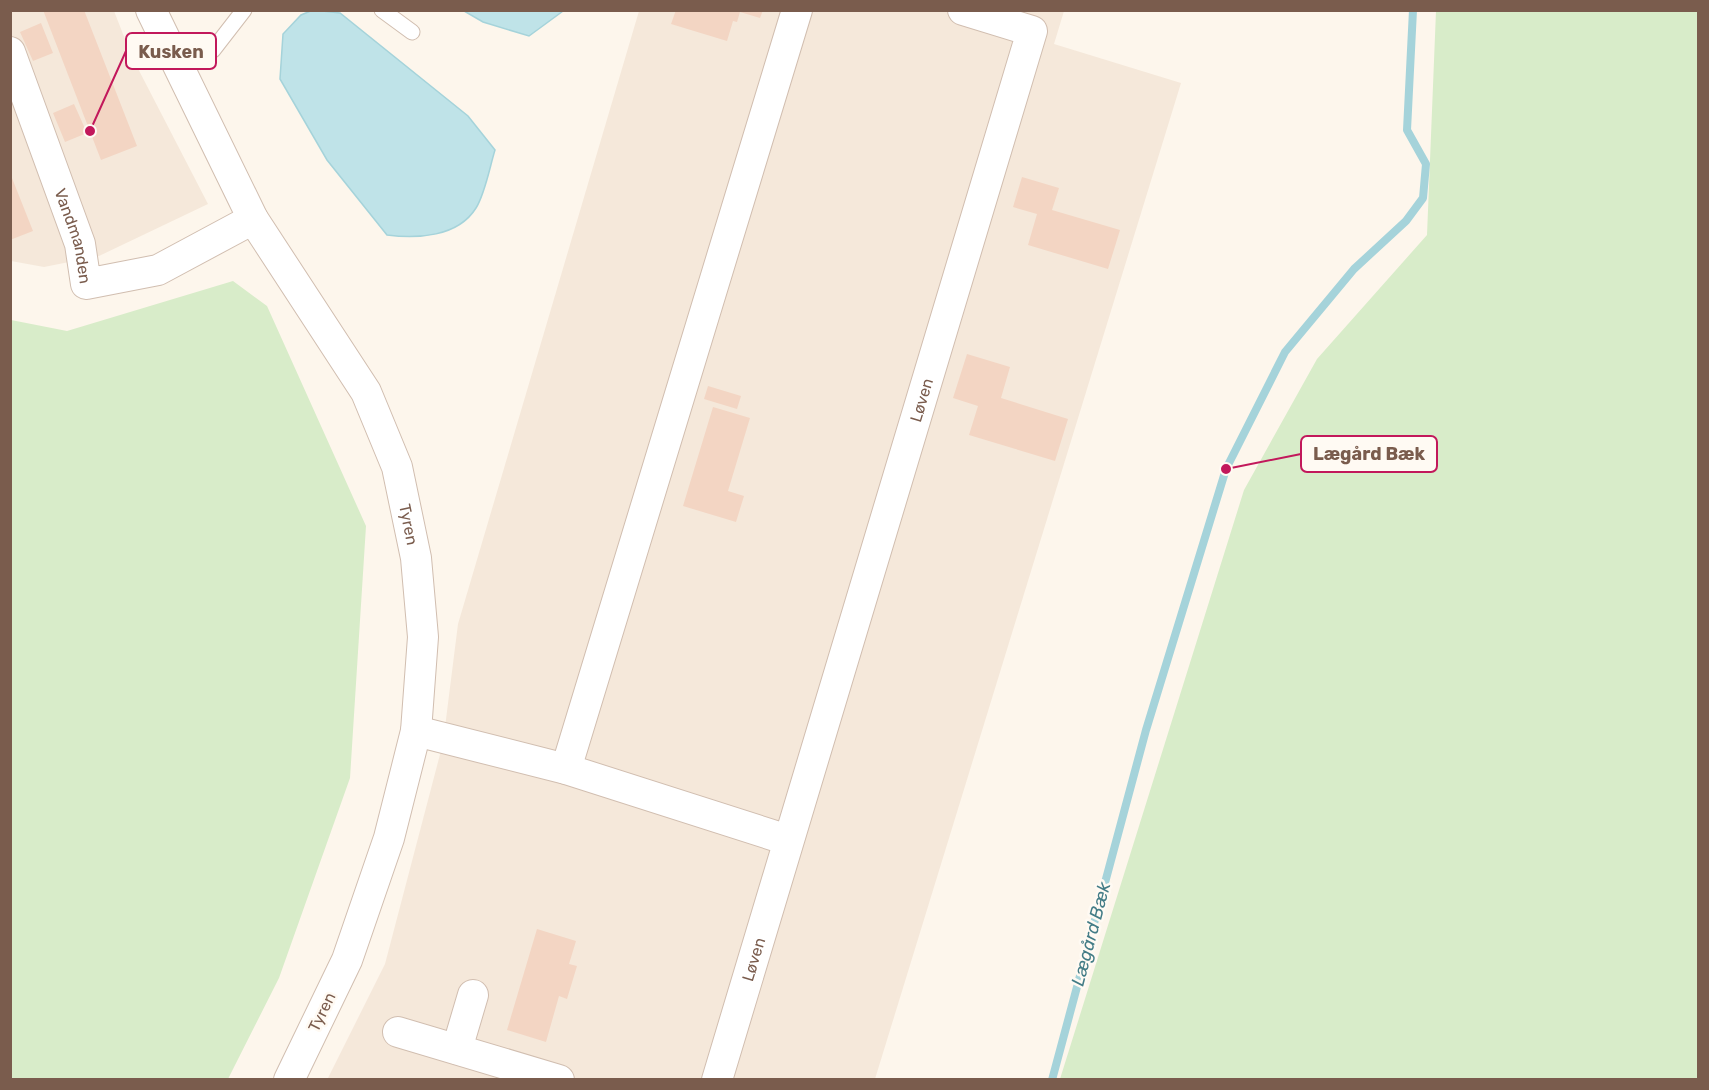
<svg xmlns="http://www.w3.org/2000/svg" width="1709" height="1090" font-family="Rubik,sans-serif">
  <style>
    .residential { fill: #f5e8da }
    .green { fill: #d8ecc9 }
    .water { fill: #bfe3e8; stroke: #a5d3da; stroke-width: 1.5 }
    .lines { fill: none; stroke-linecap: round; stroke-linejoin: round }
    .stream { stroke: #a5d3da; stroke-width: 8 }
    .building { fill: #f3d5c3 }
    .lane-casing { stroke: #d1beb0; stroke-width: 17 }
    .street-casing { stroke: #d1beb0; stroke-width: 32 }
    .lane { stroke: #fff; stroke-width: 15 }
    .street { stroke: #fff; stroke-width: 30 }
    .labels { text-anchor: middle; dominant-baseline: central; stroke-width: 5; stroke-linejoin: round; paint-order: stroke }
    .street-label { font-size: 16px; fill: #7a5c4d; stroke: #fffaf3 }
    .water-label { font-size: 18px; font-style: italic; fill: #437c86; stroke: #fffaf3 }
    .leader { fill: none; stroke: #c2185b; stroke-width: 2 }
    .callout-dot { fill: #c2185b; stroke: #fffaf3; stroke-width: 2 }
    .callout { fill: #fffaf3; stroke: #c2185b; stroke-width: 2 }
    .callout-label { font-size: 18px; text-anchor: middle; font-weight: bold; fill: #7a5c4d }
  </style>
  <rect width="100%" height="100%" fill="#fdf6ec"/>
  <path class="residential" d="M10 11H114L132 57 208 204 99 256 44 267 11 261Z
    M639 11H1064L1054 44 1181 83 875 1079 327 1080 385 964 443 743 458 624Z"/>
  <path class="green" d="M1436 11H1698V1079H1060L1244 490 1317 359 1427 235Z
    M233 281 267 306 366 526 350 778 279 978 228 1079H11V320L67 331Z"/>
  <path class="water" d="M313 10 340 13 468 116 495 150C490 166 485 194 476 208 458 237 417 239 387 235L327 160 280 79 283 34 301 15Z
    M464 11H563L529 36 483 22Z"/>
  <g class="lines">
    <path class="stream" d="M1052 1080 1146 730 1226 469 1285 352 1354 269 1406 221 1423 198 1426 164 1407 130 1413 10"/>
  </g>
  <path class="building" d="M43 10H84L137 146 101 160Z
    M676 10H763L760 18 740 12 737 22 733 21 727 41 671 24Z
    M41 23 53 53 33 61 20 32Z
    M74 104 87 133 65 142 53 113Z
    M10 173 33 231 10 240Z
    M1022 177 1059 188 1052 210 1120 230 1108 269 1028 245 1037 214 1013 207Z
    M967 354 1010 367 1001 398 1068 419 1055 461 969 435 978 406 953 398Z
    M708 386 741 396 737 409 704 399Z
    M713 407 750 418 728 491 744 496 736 522 683 506Z
    M537 929 576 941 569 964 577 966 567 999 559 996 546 1042 507 1030Z"/>
  <g class="lines">
    <g class="lane-casing">
      <path id="lane" d="M382 10 412 32
        M179 69 213 50 244 10"/>
    </g>
    <g class="street-casing">
      <g id="street">
        <path id="s1" d="M151 10 253 219 366 392 397 467 416 558 423 637 416 731 389 838 347 960 289 1080"/>
        <path id="s2" d="M10 52 80 244 86 284 158 270 253 219"/>
        <path d="M416 731 566 769 788 840"/>
        <path d="M566 769 797 10"/>
        <path d="M398 1032 559 1080"/>
        <path d="M457 1049 473 995"/>
        <path id="s3" d="M717 1080 1032 31 963 10"/>
      </g>
    </g>
    <use href="#lane" class="lane"/>
    <use href="#street" class="street"/>
  </g>
  <g class="labels">
    <g class="street-label">
      <text stroke="none"><textPath href="#s2" startOffset="195">Vandmanden</textPath></text>
      <text stroke="none"><textPath href="#s3" startOffset="710">Løven</textPath></text>
      <text stroke="none"><textPath href="#s1" startOffset="579">Tyren</textPath></text>
      <text stroke="none"><textPath href="#s3" startOffset="126">Løven</textPath></text>
      <text transform="translate(322 1012) rotate(-64)">Tyren</text>
    </g>
    <g class="water-label">
      <text transform="translate(1091 934) rotate(-75)">Lægård Bæk</text>
    </g>
  </g>
  <path class="leader" d="M90 131L126 51M1226 469L1301 454"/>
  <g class="callout-dot">
    <circle cx="90" cy="131" r="6"/>
    <circle cx="1226" cy="469" r="6"/>
  </g>
  <g class="callout">
    <rect x="126" y="33" width="90" height="36" rx="6"/>
    <rect x="1301" y="436" width="136" height="36" rx="6"/>
  </g>
  <g class="callout-label">
    <text x="171" y="58">Kusken</text>
    <text x="1369" y="460">Lægård Bæk</text>
  </g>
  <rect width="1709" height="1090" fill="none" stroke="#7a5c4d" stroke-width="24"/>
</svg>
